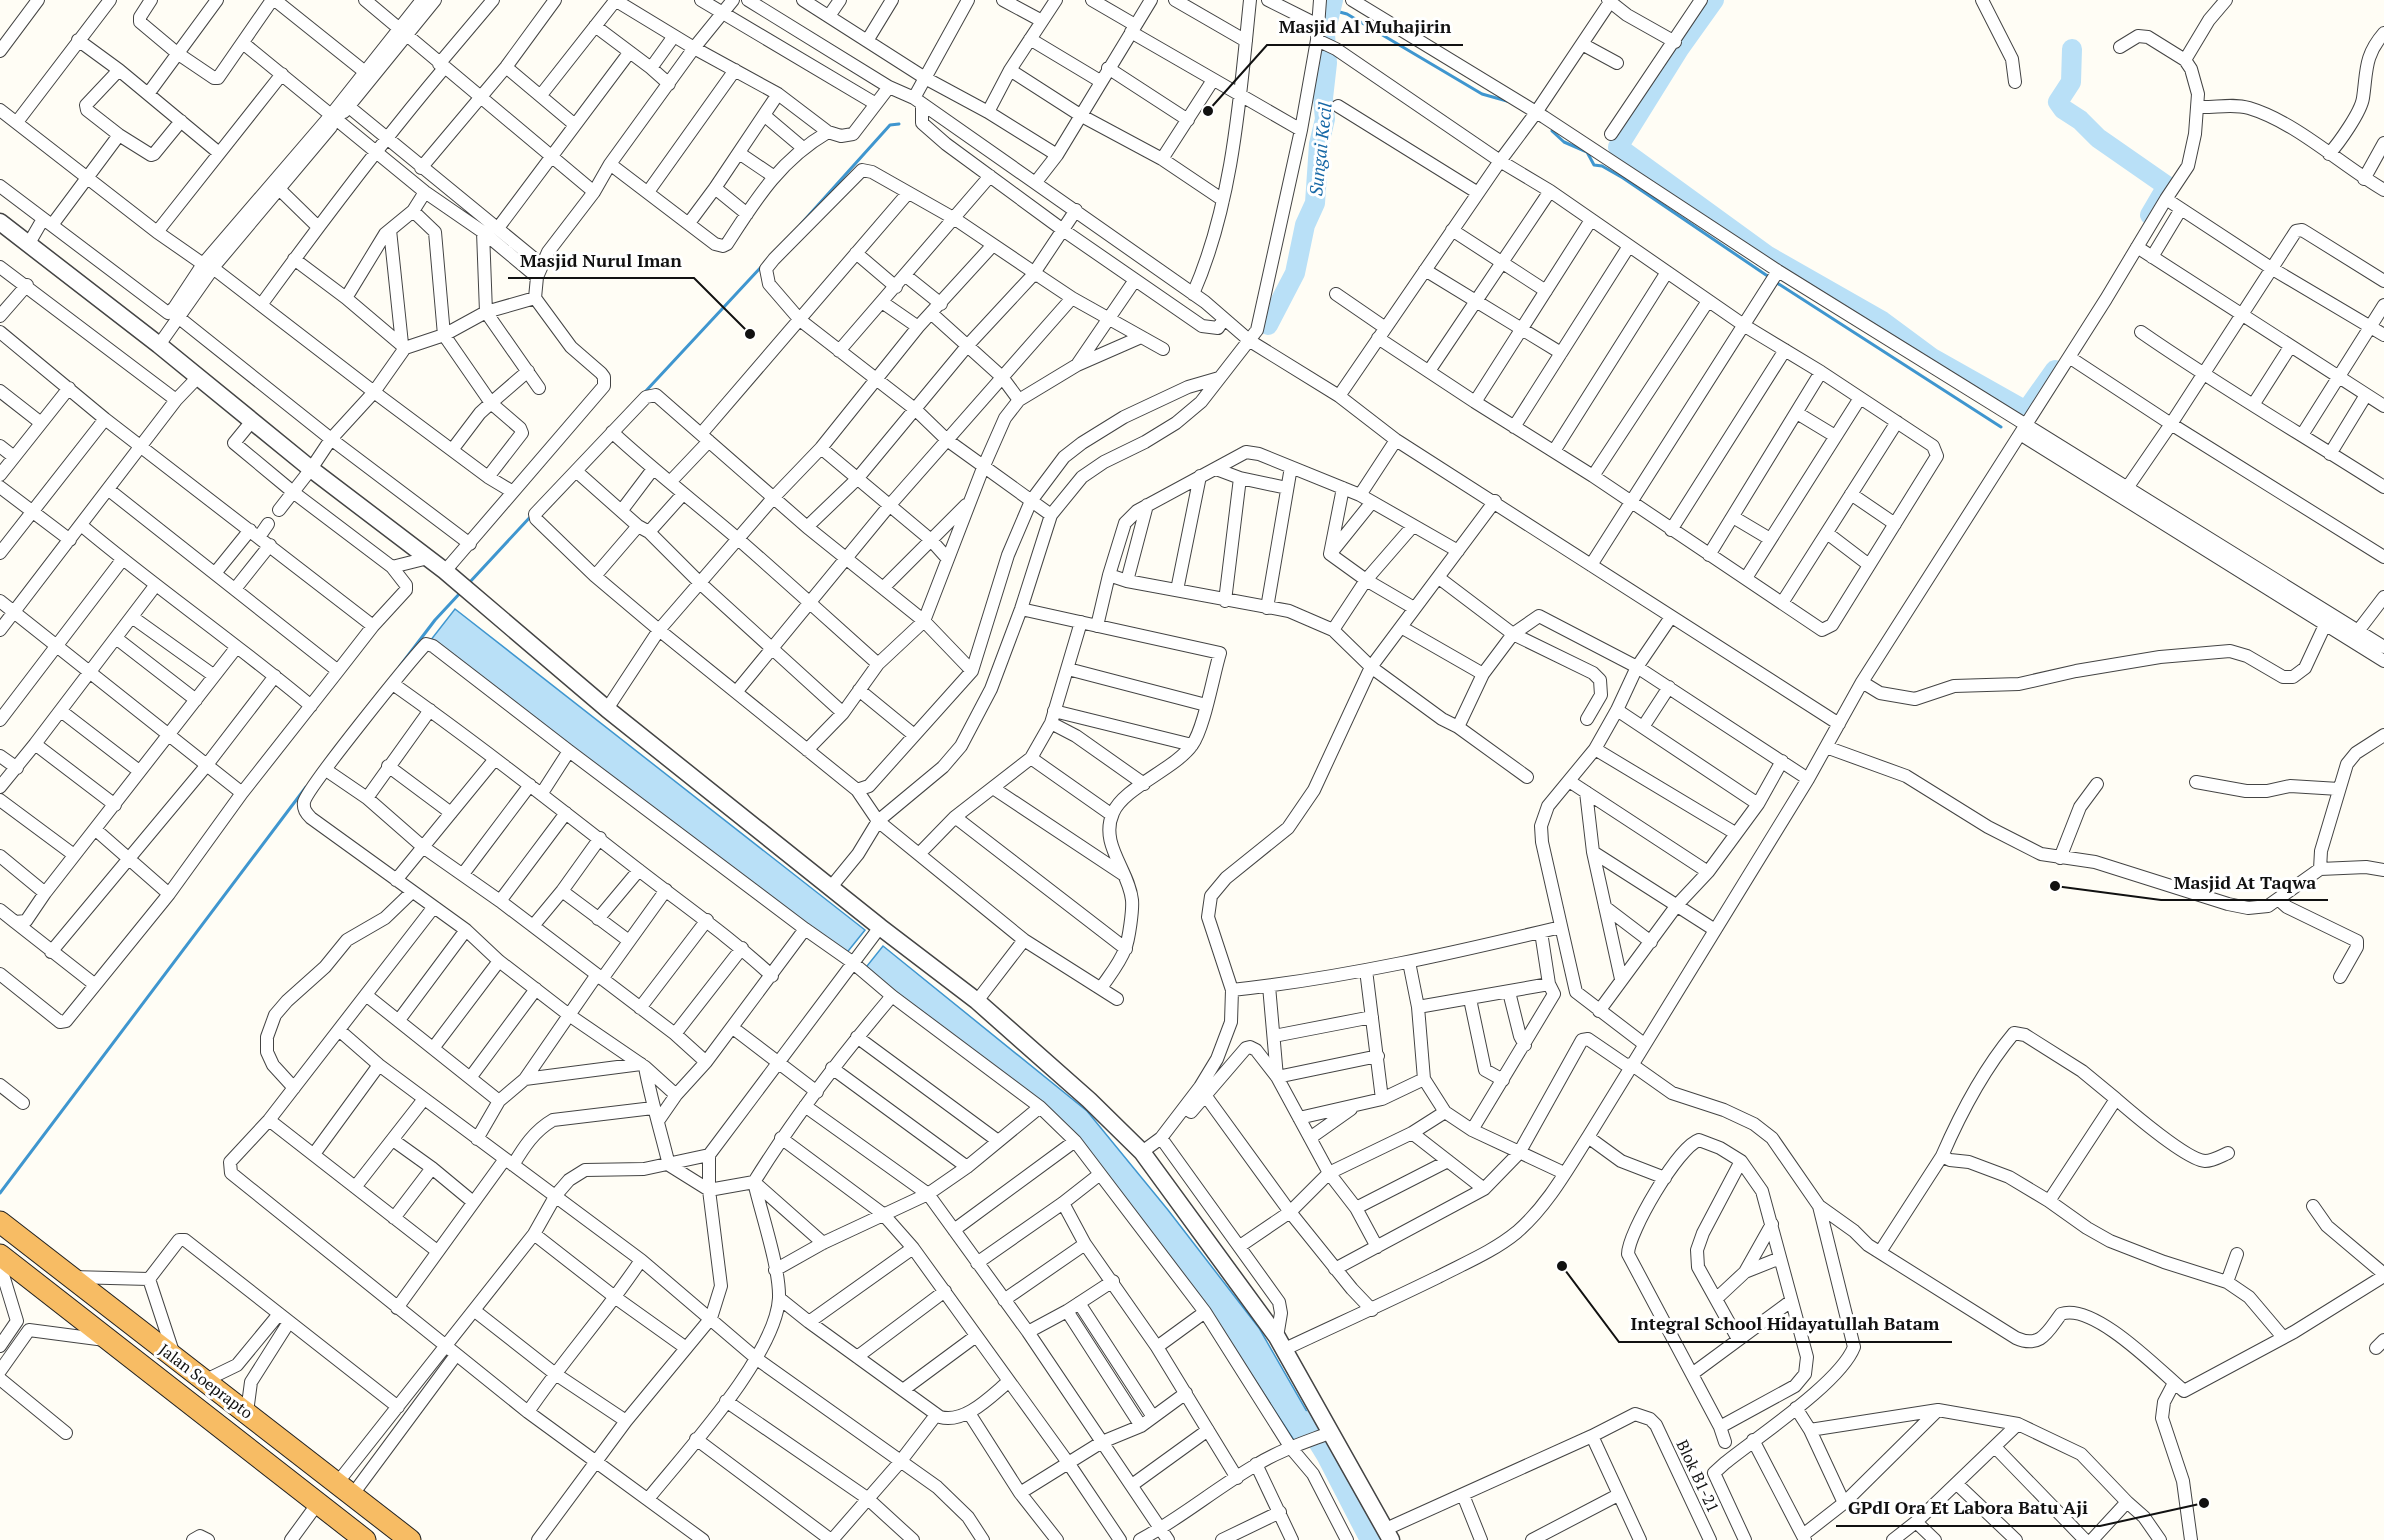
<svg xmlns="http://www.w3.org/2000/svg" width="2384" height="1540" font-family="'PT Serif',serif">
  <style>
    .water { fill: #b9e0f7; stroke: #3f96cf; stroke-width: 1.5 }
    .lines { fill: none; stroke-linecap: round; stroke-linejoin: round }
    .stream { stroke: #3f96cf; stroke-width: 3 }
    .river { stroke: #b9e0f7; stroke-width: 20 }
    .minor-casing { stroke: #444; stroke-width: 14 }
    .tertiary-casing { stroke: #444; stroke-width: 19 }
    .trunk-casing { stroke: #222; stroke-width: 23 }
    .minor { stroke: #fff; stroke-width: 12 }
    .tertiary { stroke: #fff; stroke-width: 16 }
    .trunk { stroke: #f7bc64; stroke-width: 21 }
    .labels { text-anchor: middle; dominant-baseline: central; stroke-width: 6; stroke-linejoin: round; paint-order: stroke }
    .street-label { font-size: 16px; fill: #111; stroke: #fff }
    .water-label { font-size: 18px; font-style: italic; fill: #1768a6; stroke: #fff }
    .leader { fill: none; stroke: #111; stroke-width: 2 }
    .callout-dot { fill: #111; stroke: #fff; stroke-width: 2 }
    .callout-label { font-size: 18px; text-anchor: middle; font-weight: bold; fill: #111; stroke: #fff; stroke-width: 6; stroke-linejoin: round; paint-order: stroke }
  </style>
  <rect width="100%" height="100%" fill="#fffdf5"/>
  <path class="water" d="M455 609 865 930 845 955 430 641Z
    M883 946 1087 1111 1168 1210 1259 1328 1322 1438 1299 1448 1214 1317 1064 1125 863 971Z"/>
  <g class="lines">
    <path class="stream" d="M1332 10 1347 14 1482 94 1507 101
      M1552 131 1564 142 1587 152 1594 165 1602 166 1623 178 1769 277
      M801 224 890 125 899 124
      M1774 281 2001 427
      M644 393 762 266
      M469 583 532 515
      M400 666 435 620 461 592
      M0 1193 306 787"/>
    <path class="river" d="M1714 0 1679 49 1618 147 1768 256 1882 321 1932 358 2026 411 2055 370
      M2072 49 2071 82 2058 102 2063 109 2080 120 2098 138 2167 186 2150 215
      M1268 325 1295 273 1305 225 1315 203 1319 144 1325 119 1323 98 1327 63 1325 34 1333 0
      M1305 1421 1326 1455 1370 1540"/>
    <g class="minor-casing">
      <path id="minor" d="M151 0 140 17V22L177 53 214 78H218L272 0
        M275 0 365 72
        M365 0 594 192
        M615 0 694 48 778 94 828 132
        M701 0 876 104 889 87
        M748 0 889 87 914 98 1205 302 1250 341 1339 396 1396 440 1839 724
        M803 0 925 78 988 112 1057 155
        M1003 0 1042 21
        M1092 0 1135 25
        M1175 0 1246 41
        M1268 0 1318 25
        M1352 0 1544 117 1778 271 2384 647
        M1608 0 1627 15 1675 42
        M1982 0 2012 59 2015 82
        M829 16 840 0
        M595 26 651 68 669 84
        M1131 32 1301 130
        M1030 39 1100 81
        M78 40 119 70 219 153
        M1317 40 1336 49 1500 161 1550 191 1745 326 1821 372 1933 446 1937 456 1832 625 1822 630 1593 476 1475 402 1378 338
        M867 41 892 0
        M243 43 425 192 483 232 537 277
        M1582 44 1617 63
        M0 51 38 0
        M2185 60 2209 20 2226 0
        M439 64 493 0
        M506 67 575 125
        M651 68 674 36
        M1108 68 1188 120
        M119 70 86 105 87 110 119 135 151 155 154 154 181 121
        M1010 70 1080 115 1162 159 1223 200
        M148 94 217 0
        M541 95 615 1
        M914 98 968 0
        M343 102 542 265
        M922 104V123L946 144 1063 230 1202 326 1218 328 1224 319
        M1338 106 1478 193
        M2198 107C2215 108 2232 103 2249 108 2296 122 2341 165 2384 190
        M0 110 157 232 203 264
        M344 112 435 0
        M988 112 1010 70 1056 0
        M764 115 803 148
        M17 122 110 0
        M1611 134 1701 0
        M739 153 773 176
        M2329 154C2339 143 2361 112 2363 98 2367 71 2364 56 2384 33
        M1162 159 1213 80
        M610 164 715 244 723 246 727 244C756 199 780 160 828 132L841 136 853 134 876 104
        M421 168 506 67 555 0
        M2364 179 2384 143
        M1036 182 1057 155 1151 0
        M274 184 318 227
        M0 186 168 313 174 308 203 264 331 115 422 0
        M715 188 747 214
        M648 192 735 70
        M2166 199 2271 268 2384 335
        M413 211 435 232 444 335 491 403 480 413 452 450
        M689 223 715 188 778 94
        M52 225 119 135
        M498 228 629 53
        M390 230 402 344
        M1452 230 1546 291
        M157 232 282 74
        M483 232 486 312 539 388
        M28 245 43 219
        M2137 247 2384 406
        M856 253 896 287
        M2152 257 2181 209
        M294 259 346 298 405 348
        M0 267 176 400
        M213 268 374 392 488 477 513 492
        M1425 270 1561 353
        M906 276 941 304
        M1193 294C1233 203 1240 97 1250 0
        M1336 294 1384 327
        M346 298 385 234 413 211 425 192
        M882 302 918 327
        M261 305C320 224 380 144 445 67
        M931 313 1002 377 1019 400
        M0 316 27 285
        M178 317 331 439 470 544
        M0 332 105 419 373 626
        M2141 332C2220 387 2303 435 2384 487
        M159 345 216 264 331 127
        M839 351 990 176
        M2069 357 2171 424 2384 557
        M1077 365 1135 280
        M1429 371 1550 191
        M0 391 41 423
        M1339 396 1500 161 1535 114 1610 2
        M1475 402 1591 220
        M2253 405 2290 347
        M1797 413 1835 436
        M1514 427 1629 246
        M612 432C653 470 696 503 738 539 785 580 831 622 878 664
        M701 434 908 193
        M2020 434 2384 661
        M2302 435 2384 305
        M0 446 14 457
        M821 448 931 540 947 558
        M1554 451 1667 272
        M2330 454 2366 395
        M1216 469 1240 478 1287 488
        M576 471 638 526 649 532 700 583 843 713
        M0 475 69 388
        M1593 476 1708 301
        M488 477 522 433 520 428 491 403 528 371
        M671 481 709 441
        M0 487 70 540
        M2127 488 2171 424 2296 231 2302 230 2307 233 2384 281
        M109 490 338 671
        M1851 494 1895 524
        M1360 495 1396 440
        M279 510 311 469 331 439 374 392 405 348 444 335 486 312 535 298
        M622 510 653 469
        M1051 515 947 440 916 410 800 320 769 284 766 269 774 259 862 170 872 172 955 219 1032 271 1036 270 1076 210
        M1733 517 1770 539
        M81 525C156 588 236 643 311 706
        M807 527 857 479 968 345 1033 275 1039 276 1072 298 1163 349
        M1671 530 1785 350
        M649 532 683 494
        M1827 533 1869 565
        M259 537 268 524
        M0 553 105 419
        M1331 553 1372 502
        M1330 554 1366 580 1414 608
        M1330 554 1343 488
        M1709 555 1821 372
        M1591 565 1778 271
        M392 567 428 558
        M445 571 604 386V377L601 373 571 347 535 298 537 277 548 252 594 192 610 164 694 48 733 0
        M216 572 250 530
        M1109 575 1127 581 1289 611 1333 630 1371 667 1442 719 1458 727 1483 674 1513 634 1539 616 1637 667 1808 779
        M595 576 638 526
        M1439 578 1513 634 1593 673 1600 680 1601 695 1587 719
        M1746 578 1860 398
        M1127 581 1147 505
        M883 588 966 505
        M235 589 270 545
        M1177 590 1200 476
        M0 601 242 793
        M1225 601 1240 478
        M1782 603 1897 422
        M1267 608 1291 467
        M1021 609 1220 653C1213 676 1204 729 1192 745 1175 769 1123 788 1113 813 1099 844 1129 870 1132 900 1133 909 1129 940 1125 949 1120 963 1109 976 1101 988
        M132 617 213 675
        M1097 626 1109 575 1125 523 1137 511 1246 452 1259 454 1360 495 1458 551
        M1401 627 1483 674
        M0 630 176 400 198 377
        M1333 630 1366 580 1412 527
        M2358 631 2384 597
        M116 638 196 700
        M1068 669 1206 705
        M972 671 924 621 807 527 656 395 646 397 535 514 536 519 595 576 659 630 857 790 878 821 1024 940 1117 999
        M1862 682 1880 693 1915 699 1954 686 2019 684 2076 671 2160 657 2230 651 2247 656 2283 677H2293L2305 668 2325 625
        M393 684C478 744 559 808 640 871 685 906 730 937 772 976
        M859 690 914 735
        M737 691 889 506 1072 298
        M607 709 659 630 774 497 821 448 918 327 992 246
        M1617 710 1758 804
        M61 711 139 771
        M1054 711 1192 745
        M0 720 122 560
        M1051 723 1076 736 1144 784
        M1458 727 1527 777
        M1643 727 1669 687
        M35 744 115 805
        M1826 747 1906 776 1988 827 2041 854 2095 862 2228 904 2248 908 2268 906 2320 869 2366 867 2384 870
        M1595 749 1735 833
        M807 750 843 713 878 664 924 621 983 468 1005 418 1019 400 1077 365 1141 337
        M0 756 17 768
        M1031 758 1112 815
        M388 766 451 813
        M326 770 367 798 423 847 500 901 675 1034 706 1062
        M1569 781 1708 872
        M2196 782 2246 791H2267L2290 786 2339 789
        M0 787 35 744 155 586
        M993 788 1124 875
        M857 790 869 786 972 671 1008 555 1031 501 1064 457 1082 443 1124 417 1188 387 1219 378
        M1586 792 1593 852 1621 979
        M542 793 569 751
        M367 798 430 710
        M0 800 74 855
        M955 817 1126 949
        M96 830 169 894
        M1593 852 1715 930
        M920 853 955 817 1031 758 1051 723 1081 622
        M0 856 45 893
        M2060 858 2080 807 2097 784
        M2320 869 2321 851 2347 764 2356 753 2384 735
        M463 874 530 785
        M396 880 495 759
        M831 887 858 854 878 821 943 767 961 746 991 689 1021 609 1051 515 1082 477 1104 462 1145 442 1176 423 1201 402 1257 330 1301 130 1317 40 1320 0
        M562 891 629 941
        M2278 899 2287 907 2357 941V947L2340 977
        M500 901 566 813
        M1605 907 1651 942
        M433 908 269 1120 230 1162 231 1173 528 1412 703 1540
        M0 910 15 922 26 921 45 893 236 648
        M598 919 639 870
        M15 922 94 984
        M533 926 562 891 600 838
        M51 952 206 766 275 676
        M1409 962 1418 1007 1424 1079 1445 1112 1472 1130 1564 1173
        M1366 970 1382 1099
        M0 974 60 1022 66 1021 169 894 242 793 338 671 373 626 406 590V585L392 567 293 492 234 443 252 421
        M602 979 666 890
        M1269 986 1277 1077 1329 1173 1356 1208 1377 1247
        M1232 990C1344 978 1453 953 1561 927
        M1509 992 1520 1036 1525 1045
        M366 995 499 1101
        M1470 999 1485 1070 1503 1080
        M977 1001 1024 940
        M1418 1007 1549 984
        M640 1008 707 920
        M1599 1011 1677 905 1708 872 1758 804 1782 761
        M399 1020 466 930
        M733 1028 817 1092
        M340 1031 379 1065 641 1260 757 1359 937 1487 968 1517 983 1540
        M675 1034 742 948
        M1274 1036 1372 1017
        M857 1037 998 1141
        M1644 1044 1576 992 1542 842 1541 826 1548 806 1595 749 1617 710 1637 667 1671 617
        M434 1047 499 961
        M1631 1064 1672 1093 1724 1110 1754 1124 1772 1138 1819 1206 1854 1231 1868 1245 2016 1338C2041 1349 2048 1331 2061 1314 2094 1302 2160 1371 2184 1391L2294 1332 2384 1276
        M645 1067C651 1100 661 1132 669 1165L709 1190 754 1182
        M832 1068 967 1167
        M470 1078 536 989
        M525 1079 641 1064
        M0 1085 23 1103
        M294 1088 273 1065 267 1052V1037L275 1015 287 1001 325 967 347 940 385 918 412 892
        M676 1095 645 1067 569 1015 499 961 466 930 311 818C306 813 303 809 304 802 307 788 410 661 426 644L433 646 569 751 805 929 852 962 892 996 1040 1107 1075 1141 1205 1312 1291 1448 1313 1474 1347 1540
        M1205 1095 1290 1212 1352 1289 1372 1310
        M2116 1099C2131 1112 2187 1160 2205 1161 2213 1161 2221 1156 2228 1153
        M805 1106 928 1194 1028 1332 1168 1540
        M1191 1112 1246 1048 1250 1047 1256 1050 1277 1077 1378 1056
        M1299 1118 1382 1099 1424 1079
        M269 1120 437 1251
        M658 1121 676 1095 706 1062 805 929
        M1472 1130 1554 994 1549 984 1541 932
        M1412 1133 1484 1189
        M1588 1137 1621 1161 1665 1178
        M781 1138 883 1214 913 1248 1069 1464 1120 1540
        M1161 1138 1279 1302 1281 1313 1277 1337
        M1310 1138 1351 1109
        M477 1139 499 1101 525 1079 596 976
        M393 1140 432 1168 473 1202
        M1142 1152 1161 1138 1200 1087 1217 1059 1231 1022 1232 990 1208 917 1211 896 1226 878 1288 828 1314 790 1371 667 1495 501
        M314 1154 379 1065
        M1942 1156C1961 1112 1983 1070 2014 1033L2025 1035 2082 1071 2116 1099 2049 1201
        M513 1165C524 1147 534 1131 553 1120L653 1108
        M754 1182 823 1243
        M356 1186 424 1099
        M1063 1203 1085 1244 1157 1347 1237 1478
        M2313 1206 2327 1226 2384 1274
        M1356 1208 1448 1161
        M394 1218 432 1168
        M954 1230 1075 1141
        M534 1234 616 1298 686 1348
        M1240 1246 1290 1212 1329 1173 1412 1133 1445 1112
        M1880 1252 1942 1156 1950 1160 1969 1162 2009 1177 2049 1201 2087 1228 2110 1241 2164 1262 2227 1282 2249 1297 2282 1336
        M977 1263 1063 1203 1100 1174
        M0 1265 17 1321 0 1346
        M1335 1269 1484 1189 1519 1153 1582 1040 1588 1039 1629 1067
        M775 1270 823 1243 928 1194 967 1167 1040 1107
        M1745 1272 1772 1224
        M72 1277 149 1279
        M149 1279 179 1240H185L398 1407
        M149 1279 174 1355
        M2227 1282 2237 1254
        M779 1298 809 1322 940 1417C965 1424 991 1396 1008 1382
        M1716 1299 1745 1272 1780 1258
        M1004 1300 1085 1244
        M1079 1303 1153 1417
        M397 1308 505 1159
        M475 1311 554 1373 626 1421
        M1067 1311 1141 1426
        M809 1322 913 1248
        M1028 1332 1067 1311 1113 1281
        M1738 1339 1698 1267 1697 1250 1703 1233 1741 1161
        M1157 1347 1205 1312
        M2376 1348 2384 1340
        M1285 1349C1336 1325 1387 1302 1438 1277 1465 1263 1494 1251 1517 1232 1547 1206 1567 1170 1588 1137L1808 779 1862 682 2106 299 2166 199 2188 166 2195 134 2198 94 2191 69 2185 60 2148 37 2138 36 2120 47
        M857 1357 945 1291
        M0 1371 29 1330 105 1340
        M1692 1374 1791 1301
        M0 1379 66 1433
        M204 1381 237 1365 279 1314
        M2174 1383 2164 1402 2162 1418 2183 1481 2191 1540
        M903 1390 976 1336
        M726 1401 867 1498 913 1540
        M1796 1408 1810 1430 1844 1503
        M247 1412 251 1382 289 1322
        M528 1412C563 1360 606 1313 641 1260
        M969 1413 1020 1493 1057 1540
        M1720 1427 1795 1386 1805 1374 1807 1357 1762 1191 1741 1161 1720 1148 1699 1140C1678 1147 1628 1233 1628 1254L1720 1427 1725 1442
        M1810 1430 1938 1410 2018 1424 2081 1454 2127 1502 2092 1540
        M1592 1436 1640 1540
        M696 1439 831 1540
        M1753 1440 1805 1540
        M1995 1447 2085 1540
        M1256 1464 1292 1540
        M338 1482 534 1234 556 1195 569 1180 585 1170 644 1169 709 1155
        M1957 1484 2016 1540
        M1132 1485 1208 1430
        M1020 1493 1102 1442 1141 1426 1186 1393
        M353 1494 456 1355
        M1463 1495 1481 1540
        M648 1499C685 1453 776 1355 779 1298 780 1268 761 1213 754 1182 795 1116 842 1055 892 996
        M2127 1502 2144 1517 2160 1540
        M1916 1522 1935 1540
        M1386 1529 1592 1436 1635 1414 1650 1419 1656 1425 1710 1540
        M1803 1535 1844 1503 1938 1410
        M193 1540 200 1536 208 1540
        M291 1540 318 1503
        M538 1540 626 1421 711 1318 721 1286 709 1190V1155L880 927
        M832 1540 900 1462 936 1415
        M1140 1540C1181 1518 1216 1488 1256 1465 1280 1450 1306 1442 1332 1432
        M1222 1540 1280 1512
        M1532 1540 1618 1495
        M1745 1540 1714 1473 1725 1463C1757 1437 1840 1383 1854 1347L1819 1206
        M1893 1540 1916 1522 2018 1424"/>
    </g>
    <g class="tertiary-casing">
      <path id="tertiary" d="M0 222 159 345 311 469 445 571 607 709 880 927 977 1001 1089 1100 1142 1152 1277 1337 1391 1540"/>
    </g>
    <g class="trunk-casing">
      <path id="trunk" d="M0 1222 410 1540
        M0 1255 365 1540"/>
    </g>
    <use href="#minor" class="minor"/>
    <use href="#tertiary" class="tertiary"/>
    <use href="#trunk" class="trunk"/>
  </g>
  <g class="labels">
    <g class="street-label">
      <text transform="translate(206 1381) rotate(37)">Jalan Soeprapto</text>
      <text transform="translate(1698 1476) rotate(65)">Blok B1-21</text>
    </g>
    <g class="water-label">
      <text transform="translate(1320 149) rotate(-84)">Sungai Kecil</text>
    </g>
  </g>
  <path class="leader" d="M1208 111L1267 45H1463M750 334L694 278H508M2055 886L2161 900H2328M1562 1266L1619 1342H1952M2204 1503L2100 1526H1836"/>
  <g class="callout-dot">
    <circle cx="1208" cy="111" r="6"/>
    <circle cx="750" cy="334" r="6"/>
    <circle cx="2055" cy="886" r="6"/>
    <circle cx="1562" cy="1266" r="6"/>
    <circle cx="2204" cy="1503" r="6"/>
  </g>
  <g class="callout-label">
    <text x="1365" y="33">Masjid Al Muhajirin</text>
    <text x="601" y="267">Masjid Nurul Iman</text>
    <text x="2245" y="889">Masjid At Taqwa</text>
    <text x="1785" y="1330">Integral School Hidayatullah Batam</text>
    <text x="1968" y="1514">GPdI Ora Et Labora Batu Aji</text>
  </g>
</svg>
